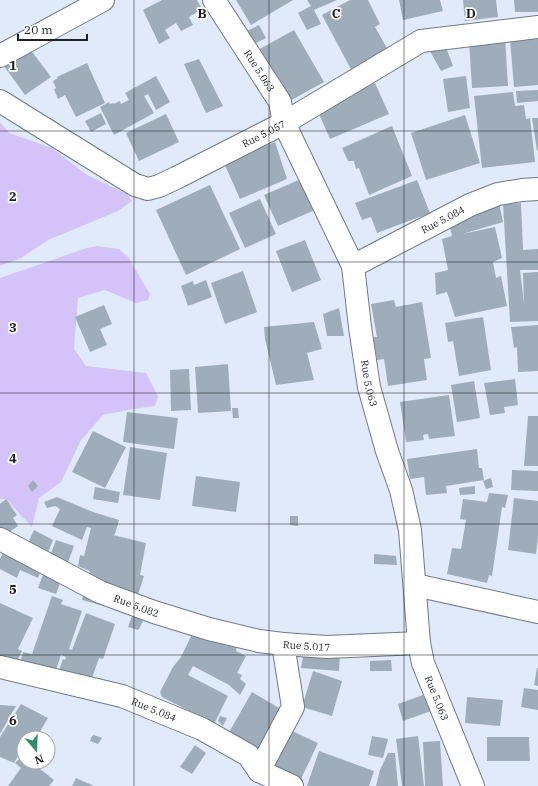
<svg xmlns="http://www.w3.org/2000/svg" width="538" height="786" font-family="'IBM Plex Serif',serif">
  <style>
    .green { fill: #d4c3f9 }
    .building { fill: #9eadb9 }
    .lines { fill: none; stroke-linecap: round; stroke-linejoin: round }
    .street-casing { stroke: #717987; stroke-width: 24 }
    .street { stroke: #fff; stroke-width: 22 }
    .grid { fill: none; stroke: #1d2026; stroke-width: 1; stroke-opacity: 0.55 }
    .labels { text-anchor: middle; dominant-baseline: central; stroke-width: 3.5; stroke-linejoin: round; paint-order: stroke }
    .street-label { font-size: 10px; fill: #1d2026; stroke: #fff }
    .grid-label { font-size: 13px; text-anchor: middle; font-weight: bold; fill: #1d2026; stroke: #fff; stroke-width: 3.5; stroke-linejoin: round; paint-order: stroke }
  </style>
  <rect width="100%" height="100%" fill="#e0eafa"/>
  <path class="green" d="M0 122 9 133 52 148 87 175 127 194 132 201 118 211 48 240 21 258 0 266Z
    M96 246 119 249 128 257 150 294 148 300 136 303 105 290 78 298 74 349 86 366 146 373 158 396 155 406 133 409 103 415 81 440 61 482 39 498 32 527 6 499H0V278L84 249Z"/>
  <path class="building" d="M162 0H197L202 9 189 17 193 25 181 31 176 23 165 30 170 38 159 44 143 10Z
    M236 0H293L251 25Z
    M307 0H337L314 10 321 24 307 30 298 13 311 6Z
    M350 0H368L380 24 375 27 388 50 353 73 322 15Z
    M399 0H440L443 11 403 20Z
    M463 0H496L498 17 465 21Z
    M514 0H538V12H515Z
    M259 25 266 38 250 46 243 33Z
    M294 30 324 82 288 102 258 50Z
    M505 38 508 86 472 88 469 41Z
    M538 38V85L514 87 510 40Z
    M444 42 453 66 441 71 426 44Z
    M30 49 51 77 25 95 1 62Z
    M199 59 223 106 206 113 184 64Z
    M87 63 105 103 76 117 65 95 58 99 54 89 56 88 53 81 58 78 57 77Z
    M156 76 170 102 156 110 148 94 144 96 154 113 114 135 100 107 109 102 110 104 114 103V104L120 101 121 104 129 100 125 93Z
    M466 76 470 108 448 112 443 79Z
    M375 83 389 114 330 139 316 107Z
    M538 90V101L517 103 516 91Z
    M513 92 515 106 524 105 526 119 530 118 535 162 482 168 474 96Z
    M101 113 106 124 91 132 85 121Z
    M166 114 179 142 139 161 126 133Z
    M465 115 480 163 426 180 411 133Z
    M532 118H538V150L537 151Z
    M392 126 412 176 369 195 359 168 356 169 354 161H348L342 148Z
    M275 142 287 179 240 199 224 163Z
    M301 179 315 210 278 226 264 195Z
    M417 180 430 213 377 233 371 217 362 220 355 203Z
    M210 185 240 249 186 275 156 210Z
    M260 199 276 234 245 248 229 213Z
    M499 203 503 222 462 234 495 227 502 258 493 262 496 278 501 276 507 306 455 317 447 292 436 295 435 273 448 270 442 239 452 236 449 223 476 215 474 210Z
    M521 203 523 250 538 249V270H520L524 304 523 273 538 272V321L510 322 503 204Z
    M305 240 321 280 292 292 276 251Z
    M243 271 257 312 225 324 211 283Z
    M206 280 212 297 188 306 181 286 193 281 194 285Z
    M394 300 396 307 422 302 431 358 424 359 427 380 388 386 384 359 377 360 373 337H377L371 304Z
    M104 305 112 324 100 329 107 345 90 352 75 317Z
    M339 308 344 336H327L323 314Z
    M483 317 491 370 459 376 453 341 448 342 445 323Z
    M314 322 322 349 307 353 314 380 276 385 265 339 264 327Z
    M538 325V371L518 372 517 347 514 348 511 327Z
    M228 364 231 411 198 413 195 367Z
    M189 369 191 410 171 411 170 370Z
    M515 379 518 405 504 407 505 413 490 415 484 383Z
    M474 381 480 418 457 422 451 385Z
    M449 395 455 436 429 439 428 434 423 435 424 440 406 442 400 402Z
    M232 408H238L239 418H233Z
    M127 412 178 418 174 449 123 442Z
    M528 416H538V466H524Z
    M93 431 126 447 105 488 72 472Z
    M130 447 167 453 160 500 123 495Z
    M477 449 479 468H482L484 480 446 486 447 493 426 495 424 477 410 479 407 459Z
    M512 470 538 471V491L511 490Z
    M196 476 240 482 236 512 192 506Z
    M491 478 493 487 486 489 483 481Z
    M33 480 38 486 32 492 28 486Z
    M475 486V494L460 495 459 488Z
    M95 487 120 492 118 503 93 499Z
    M489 493 508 495 505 508 502 507 492 576 489 575 487 583 447 574 452 548 461 549 466 520 460 519 463 499 487 502Z
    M57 497 93 512 119 520 115 534 113 535 146 543 140 575 144 576 135 604 110 600 108 607 82 600 90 571 78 566 80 555 84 556 91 528 87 527 82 540 52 526 60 509 55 506 47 508 44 502Z
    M514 498 538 501V537L536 554 508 550Z
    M6 499 17 515 13 518 18 526 5 535 0 529V504Z
    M290 516H298V526L290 525Z
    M34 530 53 540 38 578 20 570 17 578 0 569V559L7 544 24 552Z
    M56 540 74 546 56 594 38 588Z
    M374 554 396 556 397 565 374 564Z
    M52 596 63 600 61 604 82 611 69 649 72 650 86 613 115 624 103 659 99 658 87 692 54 685 63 659 65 660 66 657 61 655 50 687 20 663 23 652 32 654Z
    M0 603 33 618 18 649 22 651 9 678 0 674Z
    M132 616 143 621 139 629 138 630 128 627Z
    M194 630 227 646 228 642 237 644 236 651 246 656 237 673 242 675 240 679 246 684 240 695 229 685 193 666 188 675 228 696 214 724 162 697 160 692 173 667 181 657Z
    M304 651 340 654 339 671 301 668Z
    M391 660 392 671H370V661Z
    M537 668H538V686L534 685Z
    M313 671 342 681 332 716 302 707Z
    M524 688 538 690V710L521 707Z
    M252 692 286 712 263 753 228 734Z
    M423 695 431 711 403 721 398 704Z
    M467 697 503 700 500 726 465 723Z
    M21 704 48 718 36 738H24V746L14 763 0 757V737Z
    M0 705 16 706 0 734Z
    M220 716 227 718 223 726 218 721Z
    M292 731 318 743 301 779 271 766Z
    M94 735 102 738 98 744 90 741 92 736Z
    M372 736 388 739 383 758 368 755Z
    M418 736 424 786H402L396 739Z
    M487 737H529L530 761H487Z
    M440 741 443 786H425L423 742Z
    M195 745 206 753 192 774 180 767Z
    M319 751 374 771 369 786H307Z
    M388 753H395L398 786H376L380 770Z
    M20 758 24 760V762L44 763 40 769 54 780 49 786H8L21 768 15 763Z
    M76 778 94 786H72Z"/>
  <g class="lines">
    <g class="street-casing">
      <g id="street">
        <path id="s1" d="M214 0 280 102 284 123 353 266 360 327 369 387 387 451 401 490 410 530 419 643 423 663 473 786"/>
        <path d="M0 56 103 0"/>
        <path id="s2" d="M0 101 135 185 148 189 159 186 176 178 284 123 421 41 538 27"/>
        <path id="s3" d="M353 266 470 205 498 194 522 190 538 189"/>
        <path id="s4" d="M0 539 100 592 154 612 209 629 259 641 283 644"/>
        <path d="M415 585 538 612"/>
        <path id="s5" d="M0 667 122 696 202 729 248 755 259 771 292 786"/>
        <path id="s6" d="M259 771 293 707 283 644 327 647 419 643"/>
      </g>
    </g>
    <use href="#street" class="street"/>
  </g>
  <path class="grid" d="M134 0V786M269 0V786M404 0V786M0 131H538M0 262H538M0 393H538M0 524H538M0 655H538"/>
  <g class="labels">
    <g class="street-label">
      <text stroke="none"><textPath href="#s1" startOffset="84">Rue 5.063</textPath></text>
      <text stroke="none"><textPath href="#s2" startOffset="301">Rue 5.057</textPath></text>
      <text stroke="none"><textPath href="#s3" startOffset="101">Rue 5.084</textPath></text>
      <text stroke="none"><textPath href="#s1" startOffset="420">Rue 5.063</textPath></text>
      <text stroke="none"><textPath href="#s4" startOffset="152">Rue 5.082</textPath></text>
      <text stroke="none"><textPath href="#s6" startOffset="160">Rue 5.017</textPath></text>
      <text stroke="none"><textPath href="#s1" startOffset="744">Rue 5.063</textPath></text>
      <text stroke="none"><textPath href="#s5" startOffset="160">Rue 5.084</textPath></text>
    </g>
  </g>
  <g class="grid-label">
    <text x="202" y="18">B</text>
    <text x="336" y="18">C</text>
    <text x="471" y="18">D</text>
    <text x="13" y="70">1</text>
    <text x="13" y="201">2</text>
    <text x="13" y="332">3</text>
    <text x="13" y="463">4</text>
    <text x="13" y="594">5</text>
    <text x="13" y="725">6</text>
  </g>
  <g transform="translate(36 750) rotate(161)"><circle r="19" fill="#ffffff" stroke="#a5a6a8"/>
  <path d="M0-3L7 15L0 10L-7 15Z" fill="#2f8d66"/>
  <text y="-6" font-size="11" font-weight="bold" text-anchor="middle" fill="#1d2026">N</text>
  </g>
  <path d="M18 34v6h69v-6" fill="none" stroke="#1d2026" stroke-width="2"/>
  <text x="24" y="34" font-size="12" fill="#1d2026" stroke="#ffffff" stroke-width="3" paint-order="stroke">20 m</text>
</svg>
